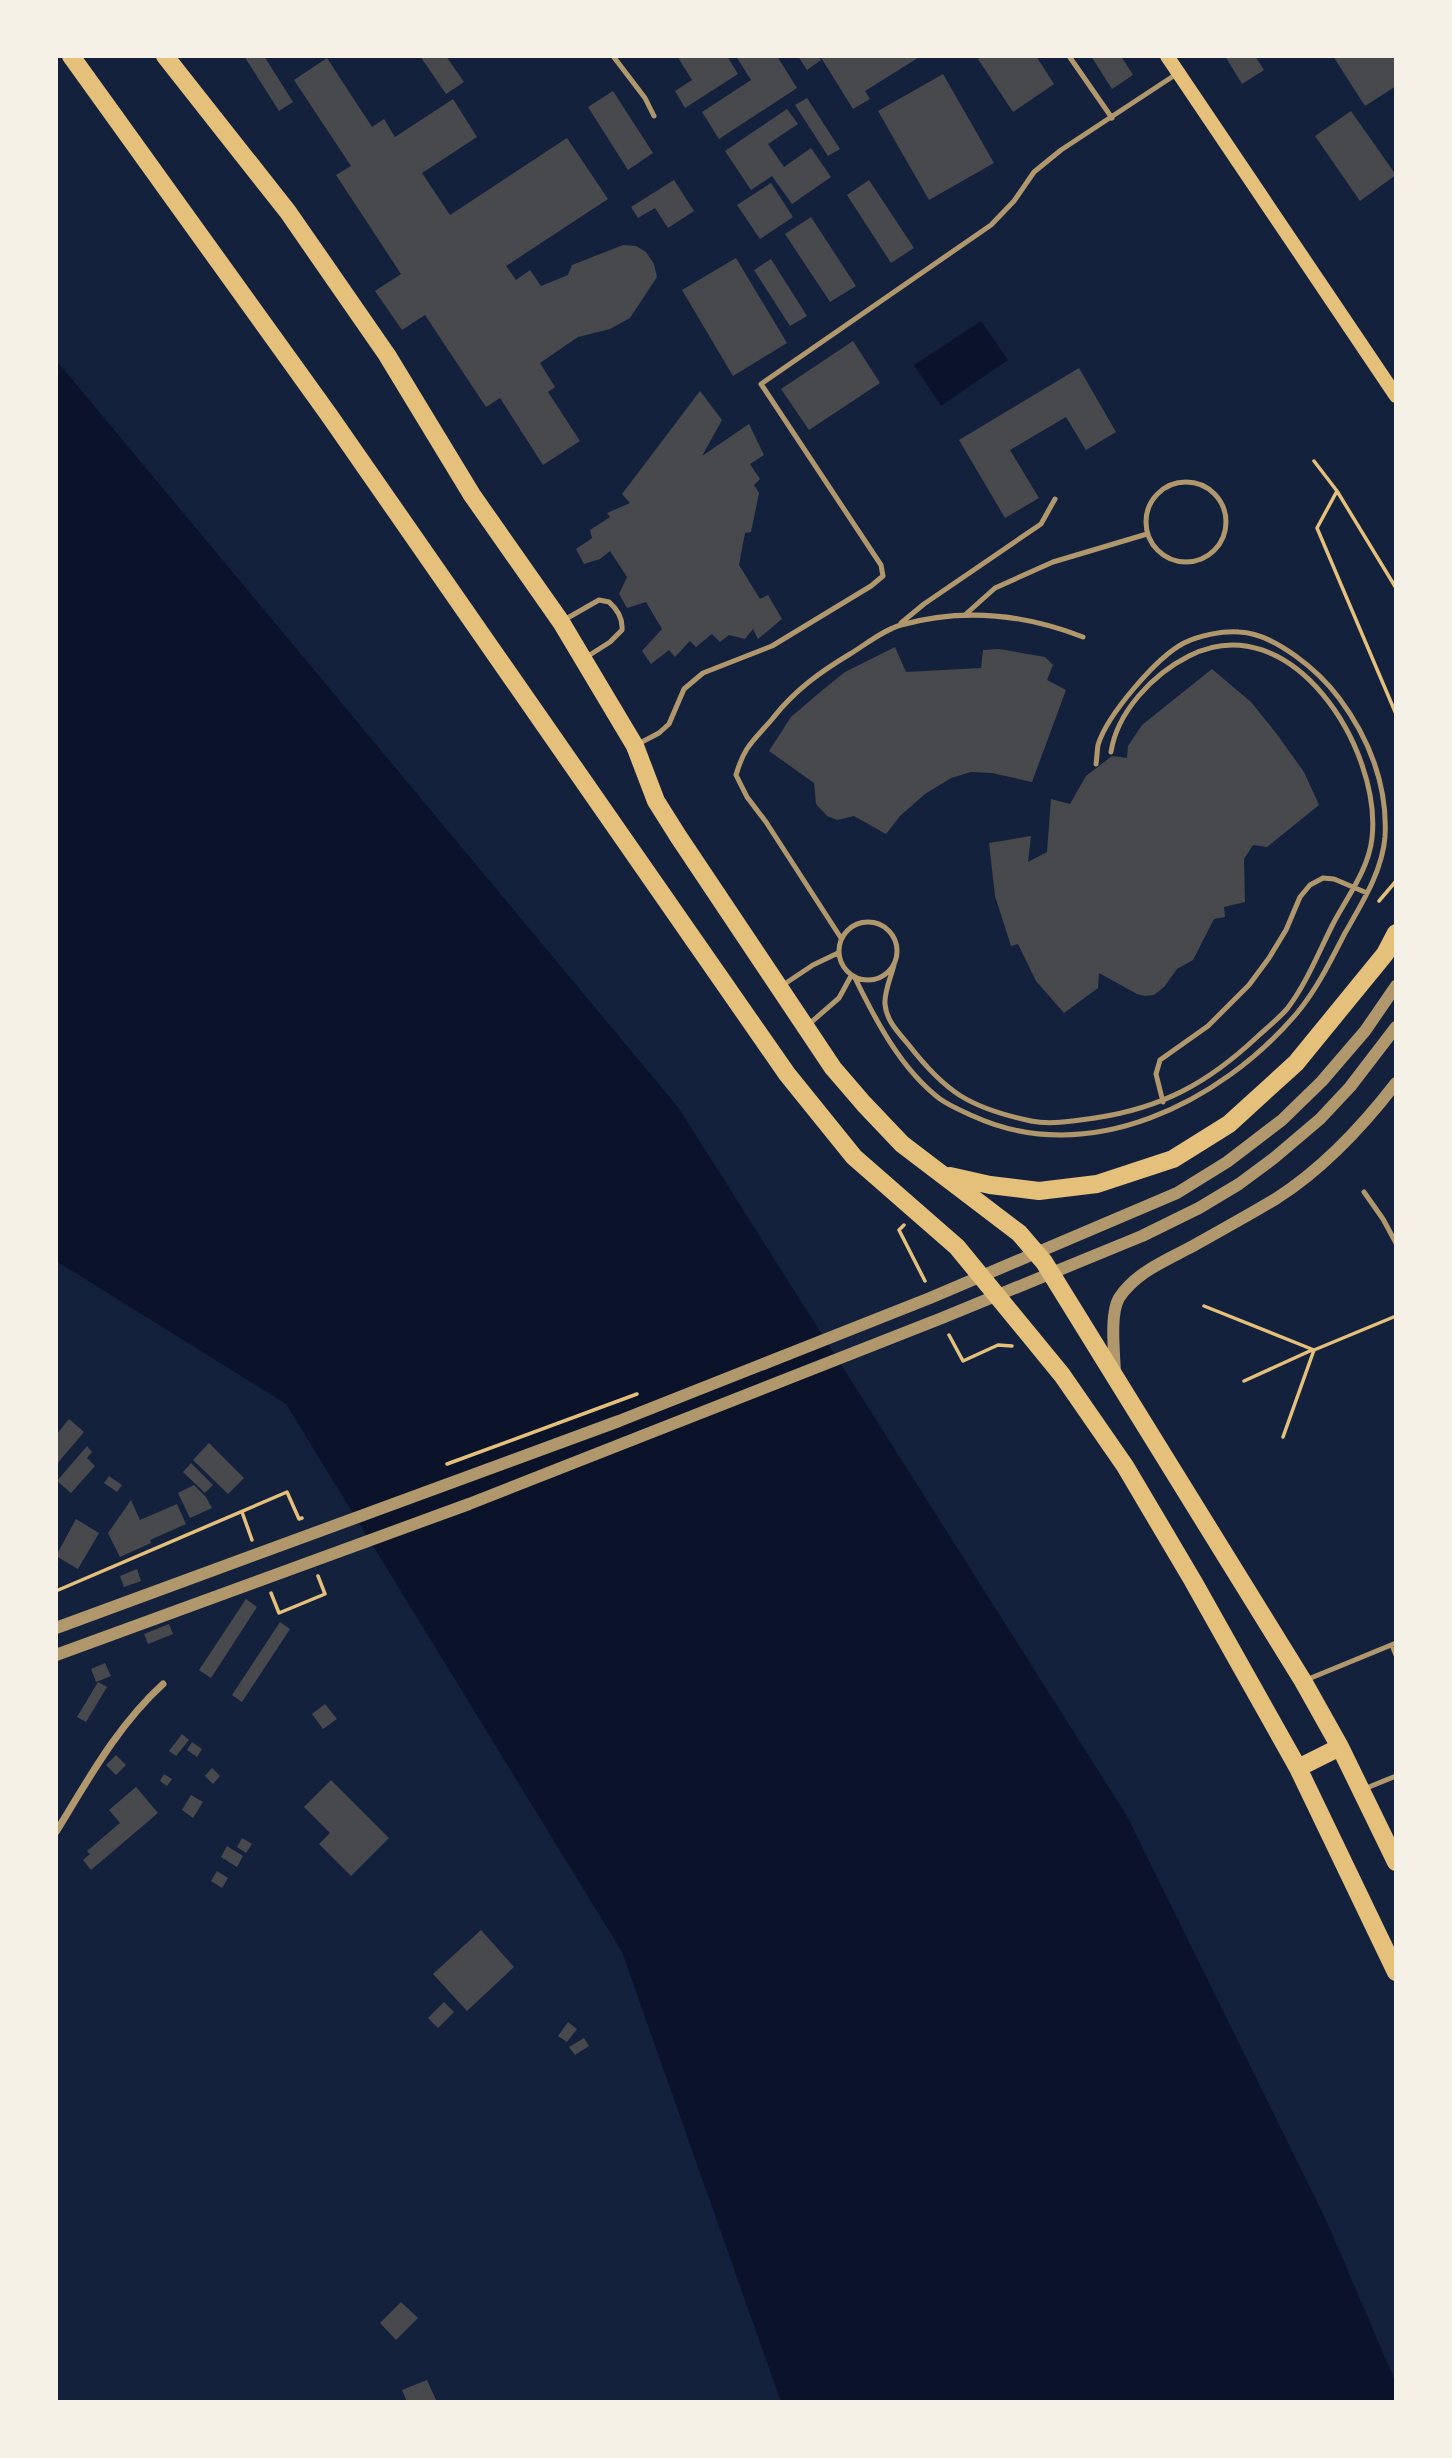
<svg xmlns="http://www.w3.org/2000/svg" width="1452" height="2458" font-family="'Sofia Sans Condensed',sans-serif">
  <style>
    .water { fill: #0b132b }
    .building { fill: #48494c }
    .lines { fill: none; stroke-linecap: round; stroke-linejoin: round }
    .path { stroke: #e5c07b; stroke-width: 3.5 }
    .service { stroke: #b1986c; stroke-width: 5 }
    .minor { stroke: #b1986c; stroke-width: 7 }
    .tertiary { stroke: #b1986c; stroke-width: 12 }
    .secondary { stroke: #e5c07b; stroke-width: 14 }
    .primary { stroke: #e5c07b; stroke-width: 18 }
  </style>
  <rect width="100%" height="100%" fill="#14213d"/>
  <path class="water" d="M981 321 1008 360 941 406 914 365Z
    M56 360 678 1107 1127 1816 1327 2222 1396 2383V2402H781L622 1952 286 1404 56 1261Z"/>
  <path class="building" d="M244 56H264L293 102 279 111Z
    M420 56H446L464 82 446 94Z
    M677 56H727L738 74 685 108 675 91 692 80Z
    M736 56H777L797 88 719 139 702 112 751 80Z
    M798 56H818L821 60 807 70Z
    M820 56H921L865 91 870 99 853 109Z
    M983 56H1036L1054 84 1013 112 978 59Z
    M1091 56H1121L1133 75 1112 89Z
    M1225 56H1255L1264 70 1242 84Z
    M1333 56H1396V86L1365 106Z
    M327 58 372 127 384 119 395 137 453 99 477 137 422 173 450 215 567 138 608 199 506 266 516 280 530 270 541 286 568 275 572 265 623 245 636 246 646 252 654 264 657 277 630 318 610 329 578 337 540 363 555 387 548 392 580 441 543 465 500 398 486 407 425 315 402 330 375 291 401 274 336 175 351 166 294 80Z
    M943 74 994 163 929 200 878 111Z
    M613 91 653 153 628 170 588 107Z
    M807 98 840 149 828 156 795 105Z
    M787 109 798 124 768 144 784 167 811 148 831 177 792 204 772 176 751 190 725 151Z
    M1351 111 1396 175 1360 201 1315 136Z
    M674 180 694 211 668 228 655 208 638 218 631 207Z
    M869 180 914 248 891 263 847 195Z
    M771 183 793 217 760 239 737 205Z
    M811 217 856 286 830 302 785 234Z
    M736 258 787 343 733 376 682 290Z
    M771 259 807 316 790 326 754 270Z
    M853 341 880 383 809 430 781 389Z
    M1079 368 1116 432 1086 450 1066 417 1010 450 1039 498 1005 518 959 440Z
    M700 391 722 420 702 456 749 424 764 455 750 464 760 479 754 485 759 493 751 532 745 533 739 565 760 599 768 595 782 619 758 639 753 629 745 639 729 635 720 642 712 634 696 647 690 641 675 657 669 650 651 664 642 651 662 629 646 602 627 608 619 594 627 577 610 551 600 559 584 564 576 549 592 538 590 530 610 517 607 513 630 503 622 494Z
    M895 647 906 672 981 668 983 650 999 649 1045 657 1053 665 1047 680 1066 690 1032 782 992 773 971 772 951 778 925 794 900 816 886 834 854 816 837 820 827 816 816 804 814 783 769 751 791 717 819 693 845 672Z
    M1212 669 1251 702 1276 733 1304 772 1319 805 1267 847 1253 845 1244 859 1245 902 1224 907 1225 917 1214 919 1193 960 1177 969 1164 987 1154 995 1145 996 1137 994 1099 973 1098 988 1064 1013 1036 981 1018 944 1011 946 995 896 989 843 1031 836 1028 862 1047 852 1051 799 1070 804 1086 776 1112 756 1127 758 1128 746 1142 725Z
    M69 1419 84 1432 56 1465V1435Z
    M209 1443 244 1478 228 1494 193 1460Z
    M87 1446 92 1452 87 1458 95 1466 71 1493 57 1481Z
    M191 1463 213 1485 205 1493 183 1472Z
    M109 1476 122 1485 117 1492 104 1483Z
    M194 1485 206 1497 212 1508 190 1518 178 1493Z
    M131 1500 140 1520 177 1504 186 1524 150 1540 151 1543 120 1557 108 1533Z
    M76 1519 99 1533 78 1569 56 1556Z
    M137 1569 141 1581 124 1587 120 1576Z
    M246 1599 257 1607 211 1678 199 1670Z
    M280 1622 290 1629 242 1702 232 1695Z
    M169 1624 173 1634 148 1644 144 1634Z
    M105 1663 111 1676 96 1682 91 1669Z
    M98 1682 107 1687 86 1722 77 1717Z
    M325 1704 337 1719 323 1729 312 1714Z
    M182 1734 189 1740 176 1756 169 1751Z
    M192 1742 202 1749 197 1757 187 1750Z
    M116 1755 126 1765 116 1775 106 1765Z
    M212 1768 220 1776 213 1784 205 1776Z
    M164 1774 172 1779 167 1786 160 1781Z
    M331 1780 389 1838 351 1876 319 1844 330 1833 304 1807Z
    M136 1787 158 1813 91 1870 83 1860 90 1854 87 1851 120 1823 109 1810Z
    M191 1795 203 1802 193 1818 182 1810Z
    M242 1838 252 1844 246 1853 237 1847Z
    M227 1846 243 1856 237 1867 221 1857Z
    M217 1871 228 1878 222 1888 211 1881Z
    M481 1930 514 1967 467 2011 433 1974Z
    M444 2002 454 2012 438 2028 428 2018Z
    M568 2022 577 2029 567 2042 558 2036Z
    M584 2038 589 2046 575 2055 569 2047Z
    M401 2302 418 2318 396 2340 380 2323Z
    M427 2380 437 2402H407L402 2390Z"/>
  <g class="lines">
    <path class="path" d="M1314 461 1337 491 1396 588
      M1337 491 1317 528 1396 714
      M1379 901 1396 881
      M904 1225 899 1230 925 1281
      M1204 1306 1314 1350
      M949 1335 963 1361 998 1345 1012 1346
      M1244 1381 1312 1350
      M1283 1437 1314 1350 1396 1316
      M447 1464 637 1394
      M242 1512 252 1540
      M56 1591 287 1492 299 1519 302 1518
      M271 1593 279 1613 325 1594 318 1576"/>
    <path class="service" d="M613 56 645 98 654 116
      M1069 56 1112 118
      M1146 522a40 40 0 1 1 80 0a40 40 0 1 1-80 0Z
      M966 614 995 588 1053 562 1147 534
      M564 620 599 600 609 602C617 609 623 618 622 630L610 642 585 658
      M901 623 924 604 1041 524 1055 499
      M638 744 659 733 669 724 684 689 703 673 772 646 871 586 883 576 881 565 761 384 991 225 1014 201 1034 172 1061 150 1178 73
      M839 951a29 29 0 1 1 58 0a29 29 0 1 1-58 0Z
      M841 938 766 822 747 797 736 775C745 744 754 741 773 718 795 690 820 672 850 654 865 645 883 630 901 625 962 608 1024 614 1083 637
      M894 965C891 977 884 992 885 1004 886 1020 898 1032 908 1044 946 1093 970 1108 1031 1121 1051 1125 1074 1121 1095 1118 1162 1108 1208 1083 1257 1037 1267 1028 1278 1019 1287 1009 1307 983 1319 951 1334 922 1348 896 1369 868 1372 838 1382 749 1291 604 1189 656 1153 674 1117 712 1111 752
      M855 978C876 1021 901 1069 940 1099 950 1106 962 1111 973 1116 1088 1169 1221 1103 1297 1013 1317 989 1331 960 1345 933 1362 903 1382 872 1385 837 1388 786 1369 738 1339 698 1319 671 1274 633 1239 632 1222 631 1200 635 1184 643 1157 657 1107 715 1098 745 1097 751 1097 758 1096 764
      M783 985 813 965 838 953
      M808 1025 839 998 851 976
      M1163 1102 1156 1074 1160 1060 1208 1026 1249 985 1269 958 1286 930 1300 897 1310 885 1323 878 1334 879 1367 893
      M1364 1192 1383 1219 1396 1243
      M1392 1645 1396 1655
      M1306 1680 1396 1643
      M1364 1789 1396 1776"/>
    <path class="minor" d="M56 1832C88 1780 117 1726 163 1684"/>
    <path class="tertiary" d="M1115 1377C1115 1357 1109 1315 1119 1298 1136 1272 1167 1260 1193 1246 1221 1230 1249 1215 1277 1198 1324 1168 1362 1127 1396 1083
      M56 1628 619 1421 930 1298 1177 1193 1227 1162 1282 1120 1322 1081 1365 1031 1396 986
      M56 1655 469 1504 942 1318 1142 1236 1199 1208 1239 1184 1274 1158 1320 1119 1350 1087 1396 1027"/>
    <path class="secondary" d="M1167 56 1396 396"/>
    <path class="primary" d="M71 56 329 415 787 1074 854 1157 957 1247 1062 1375 1125 1466 1193 1581 1298 1768 1396 1972
      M165 56 288 212 387 355 472 495 561 622 635 746 656 801 678 836 833 1068 864 1104 902 1144 1019 1233 1044 1262 1303 1681 1340 1747 1396 1862
      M950 1176 990 1185 1039 1191 1097 1184 1173 1159 1229 1124 1296 1063 1385 954 1396 933
      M1298 1768 1340 1747"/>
  </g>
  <rect width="1452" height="2458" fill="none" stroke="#f6f1e7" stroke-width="116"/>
</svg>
